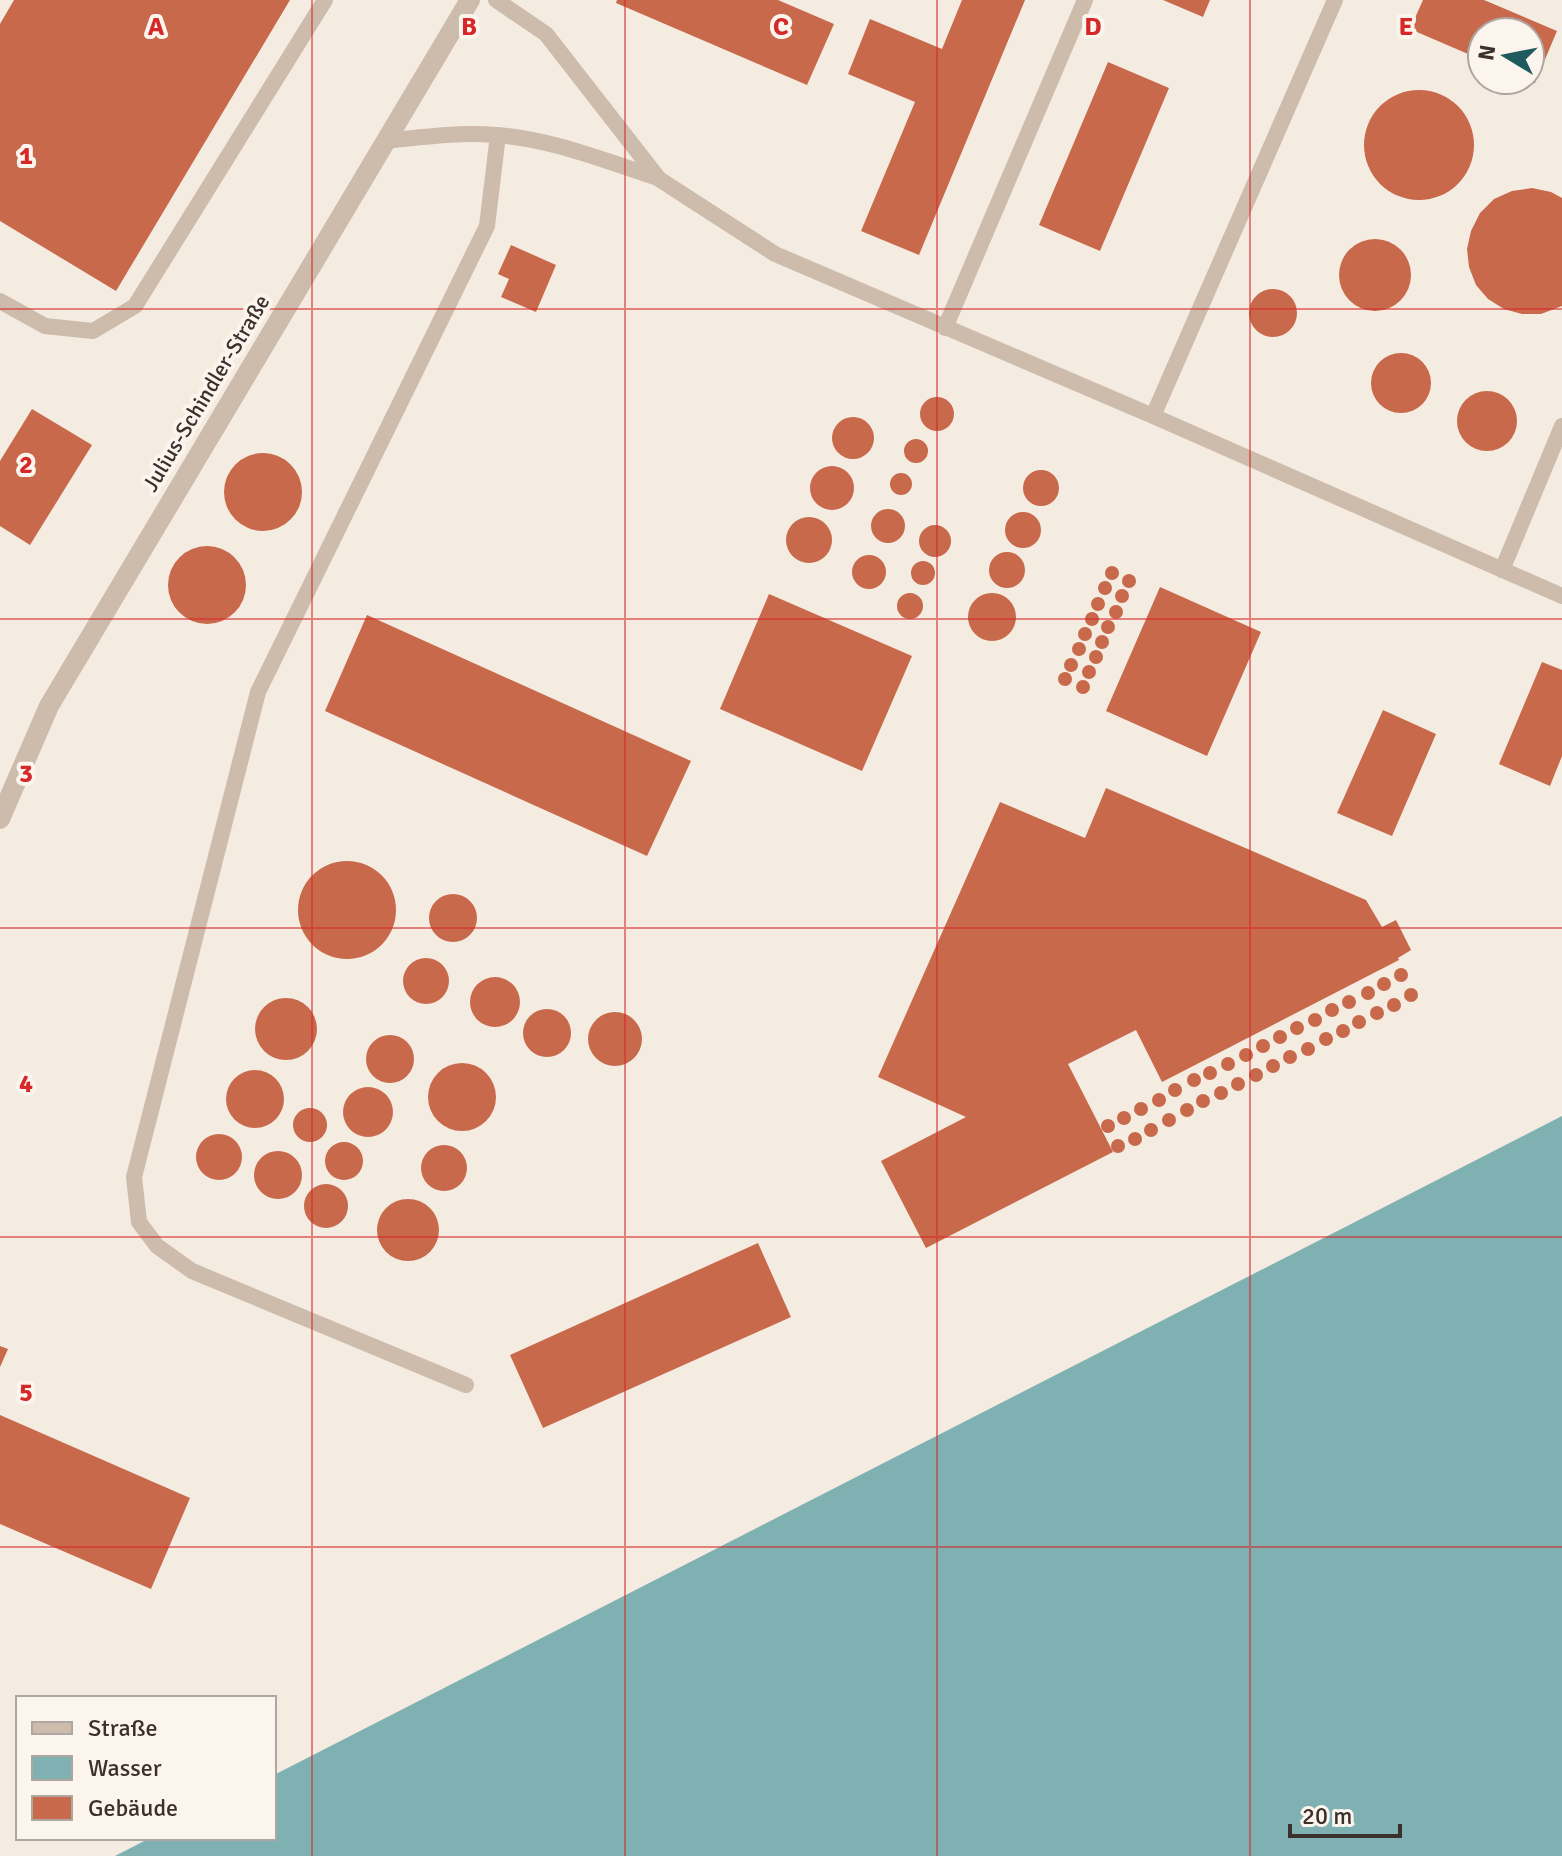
<svg xmlns="http://www.w3.org/2000/svg" width="1562" height="1856" font-family="Signika,sans-serif">
  <style>
    .water { fill: #7fb0b2 }
    .building { fill: #c8694b }
    .lines { fill: none; stroke-linecap: round; stroke-linejoin: round }
    .lane { stroke: #cdbbac; stroke-width: 16 }
    .street { stroke: #cdbbac; stroke-width: 20 }
    .grid { fill: none; stroke: #d62828; stroke-width: 2; stroke-opacity: 0.55 }
    .labels { text-anchor: middle; dominant-baseline: central; stroke-width: 8; stroke-linejoin: round; paint-order: stroke }
    .street-label { font-size: 22px; fill: #3b302b; stroke: #fbf5ee }
    .grid-label { font-size: 26px; text-anchor: middle; font-weight: bold; fill: #d62828; stroke: #fbf5ee; stroke-width: 8; stroke-linejoin: round; paint-order: stroke }
  </style>
  <rect width="100%" height="100%" fill="#f4ebe1"/>
  <path class="water" d="M1562 1116V1856H115L150 1838H274V1775Z"/>
  <path class="building" d="M14 0H290L116 291 0 221V24Z
    M617 0H778L834 24 807 85 616 3Z
    M962 0H1025L919 255 861 231 915 102 848 74 870 19 942 49Z
    M1163 0H1210L1203 17Z
    M1423 0H1484L1557 31 1535 83 1530 81V32H1482V60L1410 29Z
    M1108 62 1169 88 1100 251 1039 225Z
    M1364 145a55 55 0 1 1 110 0a55 55 0 1 1-110 0Z
    M1532 188 1551 192 1562 198V306L1541 314H1522L1504 309 1488 299 1476 285 1469 267 1467 249 1471 231 1480 213 1494 199 1512 191Z
    M1339 275a36 36 0 1 1 72 0a36 36 0 1 1-72 0Z
    M511 245 556 265 536 312 501 297 509 279 498 274Z
    M1249 313a24 24 0 1 1 48 0a24 24 0 1 1-48 0Z
    M1371 383a30 30 0 1 1 60 0a30 30 0 1 1-60 0Z
    M1457 421a30 30 0 1 1 60 0a30 30 0 1 1-60 0Z
    M920 414a17 17 0 1 1 34 0a17 17 0 1 1-34 0Z
    M32 409 92 445 30 545 0 526V461Z
    M832 438a21 21 0 1 1 42 0a21 21 0 1 1-42 0Z
    M904 451a12 12 0 1 1 24 0a12 12 0 1 1-24 0Z
    M224 492a39 39 0 1 1 78 0a39 39 0 1 1-78 0Z
    M810 488a22 22 0 1 1 44 0a22 22 0 1 1-44 0Z
    M1023 488a18 18 0 1 1 36 0a18 18 0 1 1-36 0Z
    M890 484a11 11 0 1 1 22 0a11 11 0 1 1-22 0Z
    M871 526a17 17 0 1 1 34 0a17 17 0 1 1-34 0Z
    M1005 530a18 18 0 1 1 36 0a18 18 0 1 1-36 0Z
    M786 540a23 23 0 1 1 46 0a23 23 0 1 1-46 0Z
    M919 541a16 16 0 1 1 32 0a16 16 0 1 1-32 0Z
    M168 585a39 39 0 1 1 78 0a39 39 0 1 1-78 0Z
    M989 570a18 18 0 1 1 36 0a18 18 0 1 1-36 0Z
    M852 572a17 17 0 1 1 34 0a17 17 0 1 1-34 0Z
    M911 573a12 12 0 1 1 24 0a12 12 0 1 1-24 0Z
    M1105 573a7 7 0 1 1 14 0a7 7 0 1 1-14 0Z
    M1122 581a7 7 0 1 1 14 0a7 7 0 1 1-14 0Z
    M1098 588a7 7 0 1 1 14 0a7 7 0 1 1-14 0Z
    M1160 587 1261 632 1207 756 1106 711Z
    M1115 596a7 7 0 1 1 14 0a7 7 0 1 1-14 0Z
    M968 617a24 24 0 1 1 48 0a24 24 0 1 1-48 0Z
    M897 606a13 13 0 1 1 26 0a13 13 0 1 1-26 0Z
    M769 594 912 656 862 771 720 709Z
    M1091 604a7 7 0 1 1 14 0a7 7 0 1 1-14 0Z
    M1109 612a7 7 0 1 1 14 0a7 7 0 1 1-14 0Z
    M1085 619a7 7 0 1 1 14 0a7 7 0 1 1-14 0Z
    M367 615 691 761 647 856 325 711Z
    M1101 627a7 7 0 1 1 14 0a7 7 0 1 1-14 0Z
    M1078 634a7 7 0 1 1 14 0a7 7 0 1 1-14 0Z
    M1095 642a7 7 0 1 1 14 0a7 7 0 1 1-14 0Z
    M1072 649a7 7 0 1 1 14 0a7 7 0 1 1-14 0Z
    M1089 657a7 7 0 1 1 14 0a7 7 0 1 1-14 0Z
    M1064 665a7 7 0 1 1 14 0a7 7 0 1 1-14 0Z
    M1542 662 1562 670V756L1550 786 1499 764Z
    M1082 672a7 7 0 1 1 14 0a7 7 0 1 1-14 0Z
    M1058 679a7 7 0 1 1 14 0a7 7 0 1 1-14 0Z
    M1076 687a7 7 0 1 1 14 0a7 7 0 1 1-14 0Z
    M1383 710 1436 734 1392 836 1337 813Z
    M1106 788 1366 900 1382 927 1396 920 1411 950 1398 958 1399 960 1162 1082 1136 1030 1068 1064 1113 1152 926 1248 881 1161 966 1117 878 1077 1000 802 1085 838Z
    M298 910a49 49 0 1 1 98 0a49 49 0 1 1-98 0Z
    M429 918a24 24 0 1 1 48 0a24 24 0 1 1-48 0Z
    M403 981a23 23 0 1 1 46 0a23 23 0 1 1-46 0Z
    M1394 975a7 7 0 1 1 14 0a7 7 0 1 1-14 0Z
    M470 1002a25 25 0 1 1 50 0a25 25 0 1 1-50 0Z
    M1377 984a7 7 0 1 1 14 0a7 7 0 1 1-14 0Z
    M1361 993a7 7 0 1 1 14 0a7 7 0 1 1-14 0Z
    M1404 995a7 7 0 1 1 14 0a7 7 0 1 1-14 0Z
    M1342 1002a7 7 0 1 1 14 0a7 7 0 1 1-14 0Z
    M255 1029a31 31 0 1 1 62 0a31 31 0 1 1-62 0Z
    M1387 1005a7 7 0 1 1 14 0a7 7 0 1 1-14 0Z
    M1325 1010a7 7 0 1 1 14 0a7 7 0 1 1-14 0Z
    M1370 1013a7 7 0 1 1 14 0a7 7 0 1 1-14 0Z
    M523 1033a24 24 0 1 1 48 0a24 24 0 1 1-48 0Z
    M588 1039a27 27 0 1 1 54 0a27 27 0 1 1-54 0Z
    M1308 1020a7 7 0 1 1 14 0a7 7 0 1 1-14 0Z
    M1352 1022a7 7 0 1 1 14 0a7 7 0 1 1-14 0Z
    M1290 1028a7 7 0 1 1 14 0a7 7 0 1 1-14 0Z
    M1336 1031a7 7 0 1 1 14 0a7 7 0 1 1-14 0Z
    M1273 1037a7 7 0 1 1 14 0a7 7 0 1 1-14 0Z
    M1319 1039a7 7 0 1 1 14 0a7 7 0 1 1-14 0Z
    M366 1059a24 24 0 1 1 48 0a24 24 0 1 1-48 0Z
    M1256 1046a7 7 0 1 1 14 0a7 7 0 1 1-14 0Z
    M1301 1049a7 7 0 1 1 14 0a7 7 0 1 1-14 0Z
    M1239 1055a7 7 0 1 1 14 0a7 7 0 1 1-14 0Z
    M1283 1057a7 7 0 1 1 14 0a7 7 0 1 1-14 0Z
    M1221 1064a7 7 0 1 1 14 0a7 7 0 1 1-14 0Z
    M1266 1066a7 7 0 1 1 14 0a7 7 0 1 1-14 0Z
    M428 1097a34 34 0 1 1 68 0a34 34 0 1 1-68 0Z
    M1203 1073a7 7 0 1 1 14 0a7 7 0 1 1-14 0Z
    M1249 1075a7 7 0 1 1 14 0a7 7 0 1 1-14 0Z
    M226 1099a29 29 0 1 1 58 0a29 29 0 1 1-58 0Z
    M1187 1080a7 7 0 1 1 14 0a7 7 0 1 1-14 0Z
    M1231 1084a7 7 0 1 1 14 0a7 7 0 1 1-14 0Z
    M1168 1090a7 7 0 1 1 14 0a7 7 0 1 1-14 0Z
    M1214 1093a7 7 0 1 1 14 0a7 7 0 1 1-14 0Z
    M343 1112a25 25 0 1 1 50 0a25 25 0 1 1-50 0Z
    M1152 1100a7 7 0 1 1 14 0a7 7 0 1 1-14 0Z
    M1196 1101a7 7 0 1 1 14 0a7 7 0 1 1-14 0Z
    M1134 1109a7 7 0 1 1 14 0a7 7 0 1 1-14 0Z
    M1180 1110a7 7 0 1 1 14 0a7 7 0 1 1-14 0Z
    M293 1125a17 17 0 1 1 34 0a17 17 0 1 1-34 0Z
    M1117 1118a7 7 0 1 1 14 0a7 7 0 1 1-14 0Z
    M1162 1120a7 7 0 1 1 14 0a7 7 0 1 1-14 0Z
    M1101 1126a7 7 0 1 1 14 0a7 7 0 1 1-14 0Z
    M1144 1130a7 7 0 1 1 14 0a7 7 0 1 1-14 0Z
    M1128 1139a7 7 0 1 1 14 0a7 7 0 1 1-14 0Z
    M196 1157a23 23 0 1 1 46 0a23 23 0 1 1-46 0Z
    M1111 1146a7 7 0 1 1 14 0a7 7 0 1 1-14 0Z
    M325 1161a19 19 0 1 1 38 0a19 19 0 1 1-38 0Z
    M421 1168a23 23 0 1 1 46 0a23 23 0 1 1-46 0Z
    M254 1175a24 24 0 1 1 48 0a24 24 0 1 1-48 0Z
    M304 1206a22 22 0 1 1 44 0a22 22 0 1 1-44 0Z
    M377 1230a31 31 0 1 1 62 0a31 31 0 1 1-62 0Z
    M758 1243 791 1317 543 1428 510 1355Z
    M0 1346 8 1349 0 1367Z
    M0 1415 190 1498 151 1589 0 1524Z"/>
  <g class="lines">
    <path class="lane" d="M496 0 546 34 659 179 775 254 1153 416 1562 596
      M385 141C422 137 459 132 496 135 552 139 605 161 658 178
      M0 301 45 326 93 331 135 306 325 0
      M945 328 1085 0
      M1153 416 1335 0
      M1502 570 1562 426
      M466 1385 192 1271 157 1246 139 1222 134 1177 258 692 487 226 498 135"/>
    <path class="street" d="M0 819 49 706 470 0"/>
  </g>
  <path class="grid" d="M312 0V1856M625 0V1856M937 0V1856M1250 0V1856M0 309H1562M0 619H1562M0 928H1562M0 1237H1562M0 1547H1562"/>
  <g class="labels">
    <g class="street-label">
      <text transform="translate(206 393) rotate(-59)">Julius-Schindler-Straße</text>
    </g>
  </g>
  <g class="grid-label">
    <text x="156" y="35">A</text>
    <text x="469" y="35">B</text>
    <text x="781" y="35">C</text>
    <text x="1093" y="35">D</text>
    <text x="1406" y="35">E</text>
    <text x="26" y="164">1</text>
    <text x="26" y="473">2</text>
    <text x="26" y="782">3</text>
    <text x="26" y="1092">4</text>
    <text x="26" y="1401">5</text>
  </g>
  <rect x="16" y="1696" width="260" height="144" fill="#fbf5ee" stroke="#aea6a0" stroke-width="2"/>
  <rect x="32" y="1722" width="40" height="12" fill="#cdbbac" stroke="#aea6a0" stroke-width="2"/>
  <text x="88" y="1736" font-size="24" fill="#3b302b">Straße</text>
  <rect x="32" y="1756" width="40" height="24" fill="#7fb0b2" stroke="#aea6a0" stroke-width="2"/>
  <text x="88" y="1776" font-size="24" fill="#3b302b">Wasser</text>
  <rect x="32" y="1796" width="40" height="24" fill="#c8694b" stroke="#aea6a0" stroke-width="2"/>
  <text x="88" y="1816" font-size="24" fill="#3b302b">Gebäude</text>
  <g transform="translate(1506 56) rotate(280)"><circle r="38" fill="#fbf5ee" stroke="#aea6a0" stroke-width="2"/>
  <path d="M0-6L14 30L0 20L-14 30Z" fill="#1f5a5e"/>
  <text y="-12" font-size="22" font-weight="bold" text-anchor="middle" fill="#3b302b">N</text>
  </g>
  <path d="M1290 1824v12h110v-12" fill="none" stroke="#3b302b" stroke-width="4"/>
  <text x="1302" y="1824" font-size="24" fill="#3b302b" stroke="#fbf5ee" stroke-width="6" paint-order="stroke">20 m</text>
</svg>
